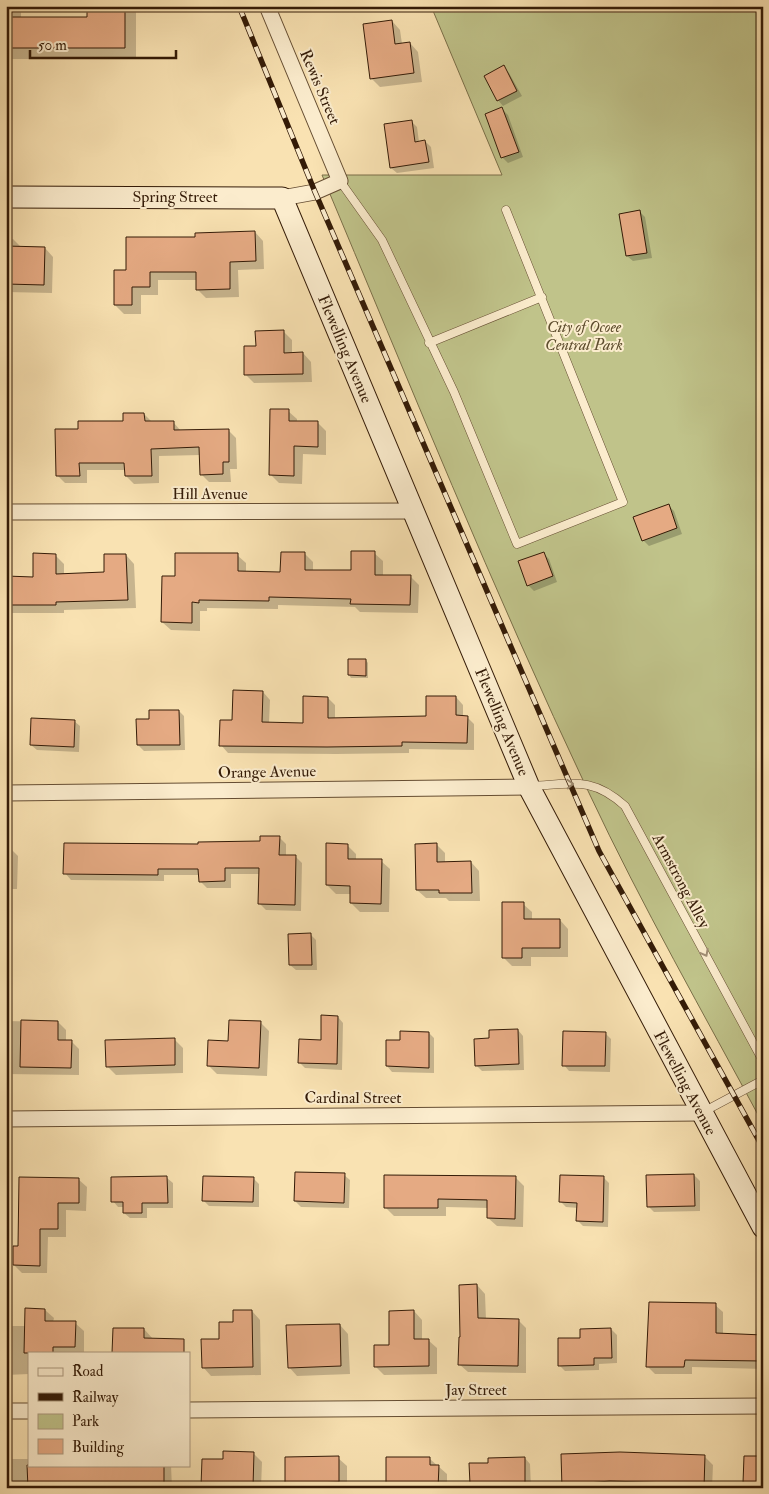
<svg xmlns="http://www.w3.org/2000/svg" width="769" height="1494" font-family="'IM FELL Double Pica',serif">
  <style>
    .green { fill: #c0c38a; stroke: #7a6f48 }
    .shadow { fill: #0003 }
    .building { fill: #e5aa83; stroke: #341b07 }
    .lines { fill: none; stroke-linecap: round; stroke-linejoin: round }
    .lane-casing { stroke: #654d32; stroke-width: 9 }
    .street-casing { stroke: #654d32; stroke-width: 17 }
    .secondary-casing { stroke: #341b07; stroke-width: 23 }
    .lane { stroke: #fbeccd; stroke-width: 8 }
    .street { stroke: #fbeccd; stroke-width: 15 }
    .secondary { stroke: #fbeccd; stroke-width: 21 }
    .rail-casing { stroke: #341b07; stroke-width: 5.5 }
    .rail { stroke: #fbeccd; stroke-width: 4; stroke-dasharray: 11; stroke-linecap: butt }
    .oneway { stroke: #a18e74 }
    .labels { text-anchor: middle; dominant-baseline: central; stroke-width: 4; stroke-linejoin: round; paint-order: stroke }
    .street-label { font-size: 16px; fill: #341b07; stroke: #fbeccd }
    .park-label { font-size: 16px; font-style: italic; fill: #5e4d2e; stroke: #fbeccd }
  </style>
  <rect width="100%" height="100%" fill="#f9e2b2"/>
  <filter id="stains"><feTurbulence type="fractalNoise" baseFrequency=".004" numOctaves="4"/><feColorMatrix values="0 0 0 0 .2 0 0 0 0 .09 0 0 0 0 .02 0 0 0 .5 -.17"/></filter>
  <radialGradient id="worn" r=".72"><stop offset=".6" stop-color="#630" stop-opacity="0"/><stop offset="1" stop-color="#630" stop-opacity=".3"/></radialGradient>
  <path class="green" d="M431 6H763V1124C704 1014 642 906 589 793 493 590 409 382 322 175H502Z"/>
  <path class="shadow" d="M6 6H21V18H88V6H136V59H6Z
    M392 21 400 30 402 44 410 43 418 52 422 82 380 87 371 78Z
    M503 67 509 73 522 96 503 106 498 100Z
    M502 109 508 115 523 157 508 163 502 157Z
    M411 121 417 127 419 142 425 141 431 147 434 168 397 173 391 168Z
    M640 212 645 217 652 258 633 261 627 256Z
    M255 232 263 241 264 269 238 270 239 297 206 298 197 289V280H158V295H141V314H124L115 305 128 271 196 238Z
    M6 239H13L22 248H45L53 257 52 293 6 292Z
    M283 331 292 340V354L303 353 311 362 312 382 254 383 246 375 257 347Z
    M288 411 297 419V422L318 423 326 431V455L303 454 302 484 279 483 271 475Z
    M144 414 152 422H173L181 431 228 430 236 438 237 469H230L231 482H209L201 474 200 455 159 456V483L134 484 126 476V470H87V483H65L57 475 80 430 125 422Z
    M668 505 674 511 682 534 649 546 643 540Z
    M374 553 383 561V576H410L419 585 418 613 360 612 355 607 278 605V609L207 608V611H200V631L171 630 162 622 176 577 237 555 246 563V573H281L305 554 313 562V571L352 572Z
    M543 553 549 559 557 582 534 591 528 585Z
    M55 555 64 564V575L105 574 126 555 134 564 136 608 64 610V613H6V578H34Z
    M366 660 368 663V678H351L349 675Z
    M263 692 270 700 269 723 304 724 328 698 335 705V720L428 717 456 697 463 705V717H467L474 724V750L409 749V753L336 754 228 753 221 745 233 721Z
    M179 711 184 716 185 750 144 751 138 745 151 720Z
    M6 715 11 719 6 734Z
    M74 721 80 726 79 752 37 750 31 745Z
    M279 837 286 844V856H295L302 863 301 911 266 910 260 904V874H231V888H207L200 881V875H164V881L71 880 65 873 199 846 261 842Z
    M347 845 356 854V860L381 861 390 869 389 912H360L351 903V894H336L327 885Z
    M437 845 445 853V863L471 862 479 871 480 901H449L446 898H426L417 890Z
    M6 850H12L18 856 17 889H6Z
    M523 904 532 912V920H560L568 929V957H531V966H512L503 957Z
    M311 935 316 940 317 970H296L290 965Z
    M338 1017 343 1023 342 1070 305 1068 300 1063 322 1041Z
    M6 1021 58 1022 66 1030V1041H71L79 1049V1075L6 1074Z
    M260 1022 269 1031 267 1076 217 1074 208 1065 230 1043Z
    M518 1030 523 1036 524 1070 482 1071 476 1065 491 1040Z
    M429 1033 434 1038V1073L392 1072 387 1066 401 1042Z
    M605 1033 611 1039 610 1072 569 1071 564 1065Z
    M174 1039 183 1048V1073L116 1075 107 1066Z
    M344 1175 350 1180 349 1208 301 1207 295 1201Z
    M694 1175 700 1181V1211L654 1212 648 1206Z
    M515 1177 524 1186 523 1227 497 1226 488 1218V1208L446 1207V1216H394L385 1207Z
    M167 1178 173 1183V1208H147V1218H130L124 1213V1207H118L113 1201Z
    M604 1178 609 1183 608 1227 583 1226 577 1220 578 1208 566 1207 560 1201Z
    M78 1179 87 1187 86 1211 66 1210V1237H48L47 1273H22L14 1265 19 1247Z
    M254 1179 259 1184V1207L209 1206 203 1200Z
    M477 1285 485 1294 486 1320H518L526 1328V1373L468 1372 459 1364Z
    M715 1305 723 1312V1334L756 1336 757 1324H763V1369L692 1367V1374H655L647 1366Z
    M45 1310 54 1318 53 1322 75 1323 84 1331V1353H29V1374L6 1375V1326H26Z
    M252 1311 260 1320 261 1375 211 1376 203 1367 234 1323Z
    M414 1311 422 1320V1340H428L437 1348V1374L384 1375 375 1366Z
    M340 1325 348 1334 350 1374 297 1376 289 1367Z
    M144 1329 153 1339 114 1353Z
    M611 1329 617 1335V1363L599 1364V1370L565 1371 559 1365 581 1339Z
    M253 1453 262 1462 261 1488H205L202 1485 225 1461Z
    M704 1456 713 1465 712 1488H563Z
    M763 1457V1488H749L744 1483Z
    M338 1458 347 1466V1488H286Z
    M525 1458 530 1464 531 1488H475L471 1483 490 1464Z
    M6 1459H29V1465H171L172 1488H6Z
    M430 1459 447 1474V1488H390L387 1484Z"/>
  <path class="building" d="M87 6H125V48H6V17H87Z
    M392 20 395 44 410 42 414 73 370 79 363 24Z
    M504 65 517 91 497 101 484 76Z
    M502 107 519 152 501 158 485 114Z
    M412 120 415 142 425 140 429 162 390 168 384 124Z
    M640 210 647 253 626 256 619 214Z
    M255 231 256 261 230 262V289L196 290V272H150V287H132V305H114V270H126V237H195V233Z
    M6 246 45 247 44 285 6 284Z
    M284 330V353L303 352V374L244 375V346H256L255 331Z
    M270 409H289V421H318V447L294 446V476L269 475Z
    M123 413H144L145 421H174V430L229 429V462H223V474L200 475 199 447 151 449 152 476H125L124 463H79L80 476H56L55 429H78V421H123Z
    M669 504 677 528 642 541 633 517Z
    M351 551H375V575H411L410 605 350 604 351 599 269 597V601L199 600V603L192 602V623L161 622 162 576H175V553H238V571L280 572 281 552H305V570H351Z
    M544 552 553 576 527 586 518 561Z
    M33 553 56 554V574L104 572V554H126L128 600 56 602V605H6V576L33 577Z
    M348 659H366V676L348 675Z
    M233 690 263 691 262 722 303 723V696L328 697V718L426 716V696H456V715L468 716 467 743 402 742V746L327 747 219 746 220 720H232Z
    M149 710H179L180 745H137L136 719H149Z
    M31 718 75 720 74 747 30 745Z
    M260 836H280L279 855H296L295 905 258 904 259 868H225V881L199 882 198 869H158V875L63 874 64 843 198 844V842L260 841Z
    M326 843 348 844V859H382L381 904 350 903V886L326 885Z
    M437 843V862L471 861 472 893H439V890H416L415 844Z
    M502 902H524V919H560V948H522V958H502Z
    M311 933 312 965H289L288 934Z
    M321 1015 338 1016 337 1064 298 1063 299 1039 321 1040Z
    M21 1020 58 1021V1040H72L71 1068 20 1067Z
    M229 1020 261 1021 259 1068 207 1066 208 1040 228 1041Z
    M518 1029 519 1064 475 1066 474 1039 489 1038V1030Z
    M400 1031 429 1032V1068L386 1066V1040H400Z
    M563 1031 606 1032 605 1066H562Z
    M175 1038V1065L106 1067 105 1040Z
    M295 1172 345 1173 344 1203 294 1201Z
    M694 1174 695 1206 647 1207 646 1175Z
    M384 1175 516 1176 515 1219 487 1218V1200L438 1199V1208H384Z
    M560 1175 604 1176 603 1222 576 1221 577 1203 559 1202Z
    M167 1176 168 1203H142V1213H123V1202H111V1177Z
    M203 1176 254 1177 253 1202 202 1201Z
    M19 1177 79 1178V1203H58V1229H40V1266L13 1265V1246H18Z
    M477 1284 478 1318 519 1319 518 1366 458 1365 459 1337H460L459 1285Z
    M649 1302 716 1303V1333L763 1335V1361L685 1360 684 1367H646Z
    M25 1308 45 1309V1321H76L75 1347H53V1353H24Z
    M233 1310H252L253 1367 202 1368 201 1339H219V1322H233Z
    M414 1310V1339H429V1366L374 1367V1345H389V1311Z
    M340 1324 341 1366 288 1368 286 1325Z
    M113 1328H144V1338L184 1339V1353H112Z
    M611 1328 612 1358H594V1365L558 1366V1338H580V1329Z
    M223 1451 254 1452 253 1487 201 1486 202 1459H223Z
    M620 1452 705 1455 704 1488H672V1483L610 1481 588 1483V1488H562L561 1454Z
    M339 1456V1482L316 1483 317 1488H285V1457Z
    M744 1456H763V1484L743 1483Z
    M386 1457H430V1465H439L438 1488 386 1485Z
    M525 1457V1483H501V1488H481V1484H470L469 1463H488V1458Z
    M27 1465H164V1488H102V1485L28 1488Z"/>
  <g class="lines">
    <g class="lane-casing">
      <path id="lane" d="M340 181 382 240 454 392 517 544 623 502 506 210
        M429 343 542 297
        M531 786C572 784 592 776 625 806L763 1061
        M703 1112 763 1080"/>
    </g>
    <g class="street-casing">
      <path id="street" d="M267 6 340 181 315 192 282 198
        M6 512 414 511
        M6 793 529 787
        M6 1119 701 1113
        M189 1410 763 1406
        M6 1411H29"/>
    </g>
    <g class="secondary-casing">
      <path id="secondary" d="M6 197 282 198 529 787 763 1227"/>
    </g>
    <use href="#lane" class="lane"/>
    <use href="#street" class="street"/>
    <use href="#secondary" class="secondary"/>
    <g class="rail-casing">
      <path id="rail" d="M239 6 315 192 599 851 763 1148"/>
    </g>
    <use href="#rail" class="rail"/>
  </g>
  <defs><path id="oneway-chevron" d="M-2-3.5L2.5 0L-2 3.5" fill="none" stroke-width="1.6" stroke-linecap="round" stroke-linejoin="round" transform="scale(1.25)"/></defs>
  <g class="oneway">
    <use href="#oneway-chevron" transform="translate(570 784) rotate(-2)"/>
    <use href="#oneway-chevron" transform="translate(705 953) rotate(62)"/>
  </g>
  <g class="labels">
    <g class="street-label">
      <text transform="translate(320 87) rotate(67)">Rewis Street</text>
      <text x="175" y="197">Spring Street</text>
      <text transform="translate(345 349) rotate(67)">Flewelling Avenue</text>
      <text x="210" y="494">Hill Avenue</text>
      <text transform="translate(502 722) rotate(67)">Flewelling Avenue</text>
      <text transform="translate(267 772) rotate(-1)">Orange Avenue</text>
      <text transform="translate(681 881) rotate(62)">Armstrong Alley</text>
      <text transform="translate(685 1083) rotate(62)">Flewelling Avenue</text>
      <text x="353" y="1098">Cardinal Street</text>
      <text x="476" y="1390">Jay Street</text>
    </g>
    <g class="park-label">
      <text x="584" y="327">City of Ocoee<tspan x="584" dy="18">Central Park</tspan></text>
    </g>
  </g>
  <rect width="769" height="1494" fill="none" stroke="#f9e2b2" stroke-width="25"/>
  <rect x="8" y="8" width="754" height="1479" fill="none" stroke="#341b07" stroke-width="2.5"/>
  <rect x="12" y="12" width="744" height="1469" fill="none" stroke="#341b07"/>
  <rect x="28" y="1352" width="162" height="115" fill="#fbeccd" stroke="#ab987e"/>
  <rect x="38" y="1368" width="25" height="8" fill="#fbeccd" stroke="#ab987e"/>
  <text x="72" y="1376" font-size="15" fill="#341b07">Road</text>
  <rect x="38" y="1393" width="25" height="8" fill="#341b07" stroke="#ab987e"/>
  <text x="72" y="1402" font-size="15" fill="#341b07">Railway</text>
  <rect x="38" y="1414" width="25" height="15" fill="#c0c38a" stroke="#ab987e"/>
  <text x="72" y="1426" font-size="15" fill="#341b07">Park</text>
  <rect x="38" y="1439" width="25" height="15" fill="#e5aa83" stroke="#ab987e"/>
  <text x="72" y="1452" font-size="15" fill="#341b07">Building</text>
  <path d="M30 50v8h146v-8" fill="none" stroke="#341b07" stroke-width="2.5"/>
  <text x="38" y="50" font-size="15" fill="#341b07" stroke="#fbeccd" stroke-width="4" paint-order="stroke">50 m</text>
  <rect width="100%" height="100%" filter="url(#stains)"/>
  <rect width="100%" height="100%" fill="url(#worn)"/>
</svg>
